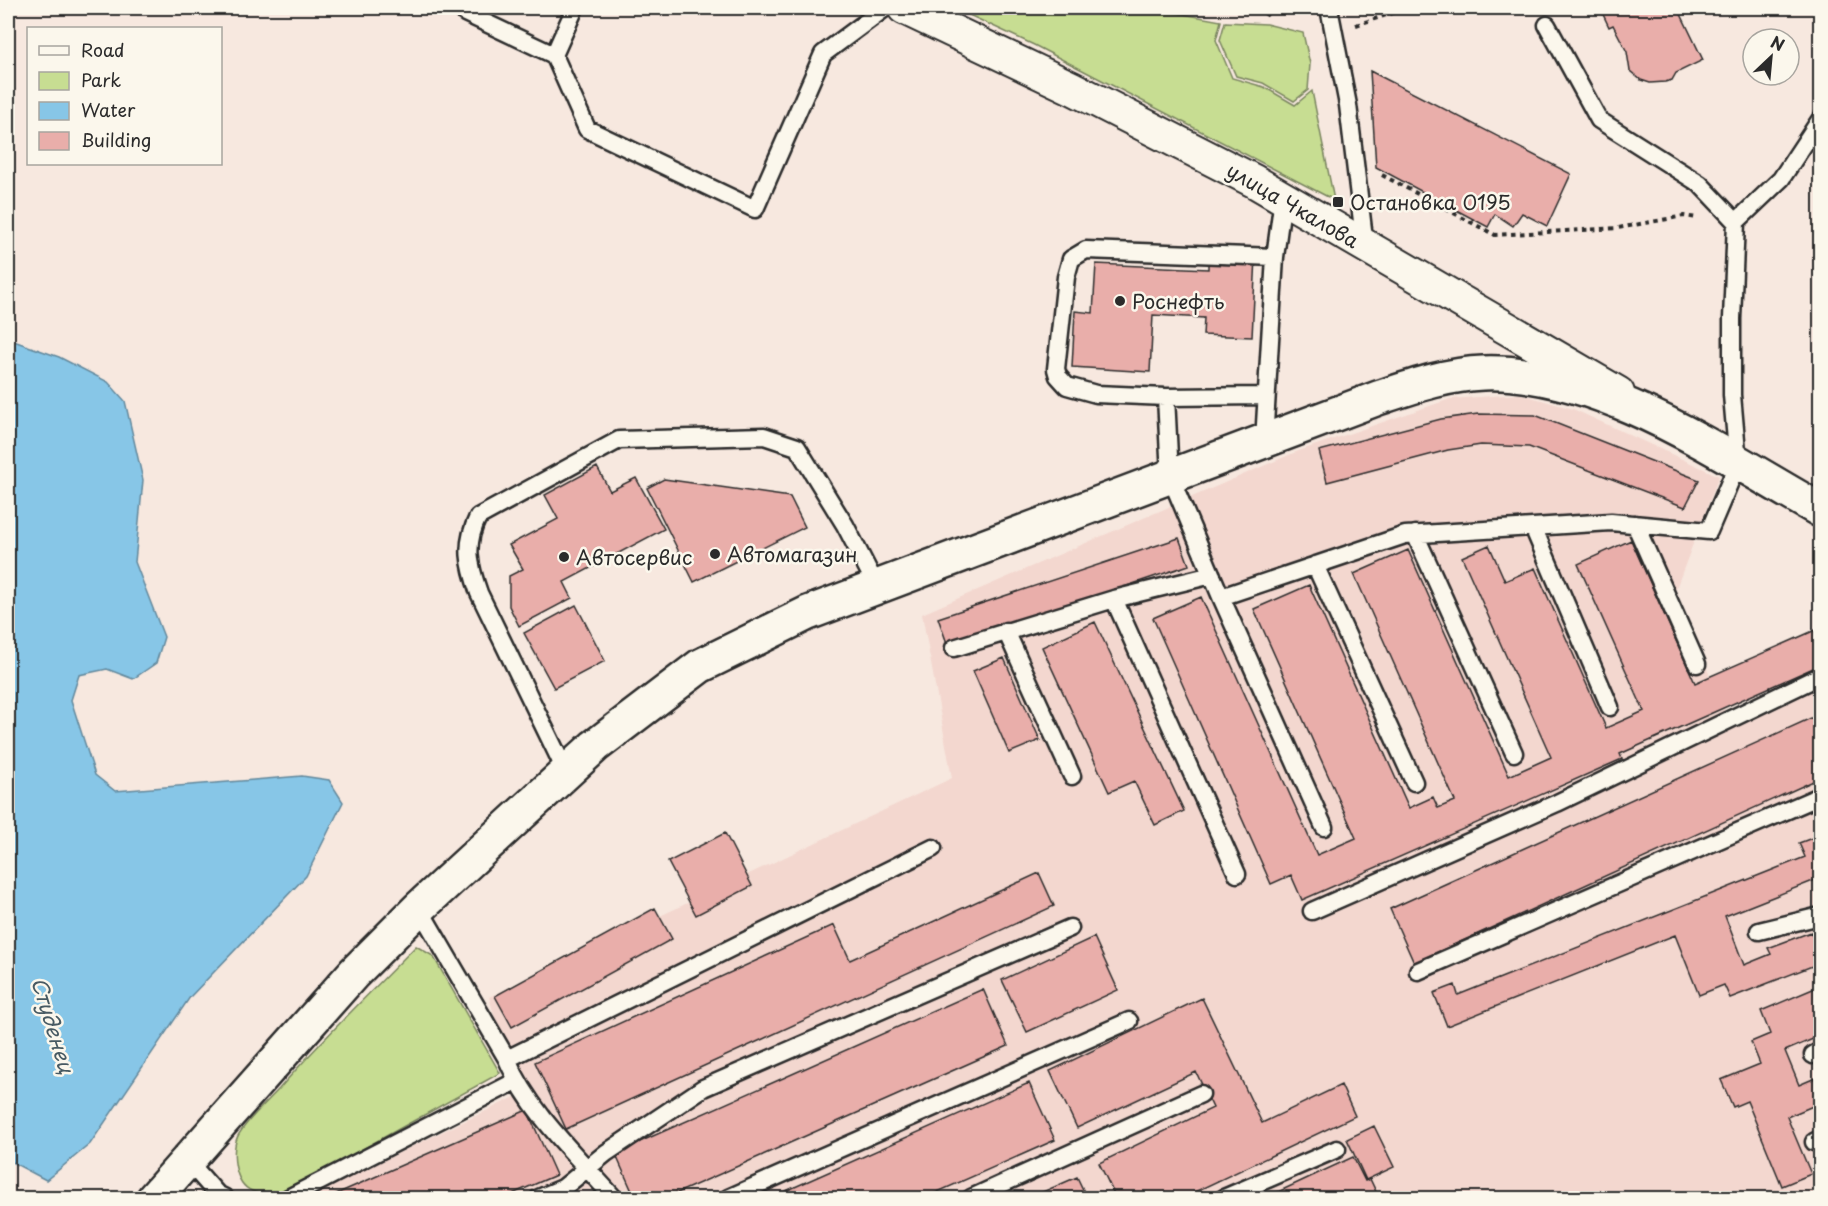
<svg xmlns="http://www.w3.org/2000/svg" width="1828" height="1206" font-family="'Playpen Sans',sans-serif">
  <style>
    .built { fill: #f3d7cf }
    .green { fill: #c7dd92; stroke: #79845e; stroke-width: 1.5 }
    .water { fill: #87c6e7; stroke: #62889c; stroke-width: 1.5 }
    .building { fill: #e9aeaa; stroke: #2b2b2b; stroke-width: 1.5 }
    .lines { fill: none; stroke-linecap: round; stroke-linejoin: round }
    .service-casing { stroke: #2b2b2b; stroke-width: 21 }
    .minor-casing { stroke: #2b2b2b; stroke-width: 36 }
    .secondary-casing { stroke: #2b2b2b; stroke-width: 38 }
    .path { stroke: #2b2b2b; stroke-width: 4; stroke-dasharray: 4.5 4.5; stroke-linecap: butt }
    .service { stroke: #fbf7ec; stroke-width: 16 }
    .minor { stroke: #fbf7ec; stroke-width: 32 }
    .secondary { stroke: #fbf7ec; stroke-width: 33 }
    .poi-dot { fill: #2b2b2b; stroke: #fbf7ec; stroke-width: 2 }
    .labels { text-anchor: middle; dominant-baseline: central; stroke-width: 5; stroke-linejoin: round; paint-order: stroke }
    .poi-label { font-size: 20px; fill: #2b2b2b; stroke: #fbf7ec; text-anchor: start }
    .street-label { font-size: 20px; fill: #2b2b2b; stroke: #fbf7ec }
    .water-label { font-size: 21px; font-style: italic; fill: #475a63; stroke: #fbf7ec }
  </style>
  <rect width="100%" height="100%" fill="#f7e8df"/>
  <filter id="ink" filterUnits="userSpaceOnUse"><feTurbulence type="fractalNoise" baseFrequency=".0167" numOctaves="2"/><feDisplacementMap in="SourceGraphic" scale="12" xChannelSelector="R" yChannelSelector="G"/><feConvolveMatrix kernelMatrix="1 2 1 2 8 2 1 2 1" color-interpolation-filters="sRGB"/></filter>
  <g filter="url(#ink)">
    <path class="built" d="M1520 394 1573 409 1719 476 1675 591 1731 727 1820 687V1198H305L517 1096 489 997 952 778 922 614 1296 452 1450 399Z"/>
    <path class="green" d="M954 8H1150L1221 21 1216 40 1232 78 1264 87 1295 105 1312 91 1334 200 1034 45Z
      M1225 22 1266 24 1303 33 1310 64 1308 90 1294 101 1263 83 1236 76 1220 40Z
      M416 946 433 956 500 1073 296 1186C280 1193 268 1198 252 1191 234 1184 230 1149 239 1134 249 1118 266 1103 279 1089 322 1039 370 993 416 946Z"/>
    <path class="water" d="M8 339 59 357 108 382 125 401 143 480 135 562 164 637 156 663 133 679 107 669 79 675 71 700 95 775 115 791 302 776 329 780 343 802 306 876 190 997 90 1144 46 1180 8 1160Z"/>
    <path class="building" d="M1600 8H1678L1703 60 1676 73 1672 80 1665 82 1650 83 1641 80 1630 71 1627 52 1613 25 1609 27Z
      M1370 71 1571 174 1547 226 1522 213 1513 226 1495 214 1488 227 1376 167Z
      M1208 255 1256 257 1252 337 1203 335 1204 318 1153 315 1150 372 1072 367 1075 311 1093 313 1096 264 1208 269Z
      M1478 414 1535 415 1699 480 1685 507 1529 447 1481 445 1448 450 1327 482 1319 451 1441 419Z
      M597 467 610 491 636 478 664 529 564 582 572 598 519 626 509 606V576L523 569 509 545 558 519 545 495Z
      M664 479 790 497 805 527 694 582 647 488Z
      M1179 538 1189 565 948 646 938 618Z
      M1631 540 1695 683 1820 628V665L1620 754 1622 759 1302 900 1291 875 1271 884 1153 618 1201 597 1317 855 1356 838 1254 609 1309 585 1409 808 1433 797 1438 808 1455 801 1354 574 1408 550 1509 776 1551 757 1462 557 1489 545 1505 581 1535 568 1606 728 1644 711 1578 564Z
      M576 605 605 661 554 688 524 633Z
      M1095 622 1184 811 1155 825 1134 781 1109 792 1042 647Z
      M1004 658 1040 740 1009 753 973 671Z
      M1820 714V778L1414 963 1390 909Z
      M725 833 752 886 696 915 668 862Z
      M1820 835V868L1815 870 1818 879 1725 916 1744 965 1771 954 1768 948 1811 932 1812 935 1820 932V963L1730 998 1724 985 1699 995 1675 935 1447 1026 1434 993 1455 985 1458 995 1805 857 1799 843Z
      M1039 873 1054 906 566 1129 535 1062 834 925 850 960Z
      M655 908 672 939 512 1027 495 996Z
      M1094 937 1118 990 1027 1032 1002 980Z
      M1820 986V1036L1785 1051 1799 1085 1820 1076V1103L1787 1117 1811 1174 1782 1186 1747 1101 1733 1107 1721 1080 1760 1064 1751 1042 1770 1034 1761 1011Z
      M983 989 1008 1046 666 1198H635L615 1153Z
      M1202 998 1262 1123 1341 1085 1355 1116 1182 1198H1116L1099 1163 1213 1108 1196 1072 1077 1128 1050 1071Z
      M1029 1083 1055 1140 924 1198H770Z
      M527 1110 556 1175 503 1198H327Z
      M1374 1126 1394 1167 1366 1180 1347 1139Z
      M1353 1157 1365 1181 1370 1179 1379 1198H1265Z
      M1077 1177 1087 1198H1029Z"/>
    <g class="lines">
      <g class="service-casing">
        <path id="service" d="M575 8 554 55 587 129 755 209 823 54 885 8
          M1329 8 1348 105 1365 246
          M465 13 554 55
          M1547 25 1599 120 1700 184 1736 222
          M1266 396 1166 397 1096 394 1067 386 1058 376 1056 369 1066 277 1071 259 1086 250 1275 257
          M1166 397 1170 476 1221 597 1405 535 1611 522 1709 531 1738 463 1732 395V319L1736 222 1781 179 1820 120
          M1264 441 1275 257 1283 198
          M1635 524 1697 664
          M1533 527 1610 707
          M1415 534 1514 753
          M1315 565 1414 782
          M1221 597 1324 827
          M1114 599 1237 874
          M1006 631 1072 776
          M954 648 1114 599 1212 575
          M566 772 479 593C469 565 464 545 478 517L619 440 764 436 797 447 845 525 877 587
          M419 908 507 1059C530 1113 576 1155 614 1198
          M1312 911 1557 803 1820 676
          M1759 931 1820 916
          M1418 971 1820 796
          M1813 1055 1820 1051
          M507 1059 933 848
          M1814 1142 1820 1139
          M188 1161 217 1194 225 1198
          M288 1198 516 1081
          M539 1198 563 1188 606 1153 703 1088 1070 928
          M728 1198 1129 1021
          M971 1198 1201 1094
          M1224 1198 1337 1149"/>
      </g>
      <g class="minor-casing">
        <path id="minor" d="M904 8 1072 88 1254 181 1618 393"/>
      </g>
      <g class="secondary-casing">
        <path id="secondary" d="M154 1198 354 973 419 908 595 746 700 666 808 613 1378 398C1411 387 1448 374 1483 373 1600 369 1722 455 1820 510"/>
      </g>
      <path class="path" d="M1257 8 1270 17
        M1356 25 1408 8
        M1382 175 1495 235 1618 228 1684 216 1697 218"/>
      <use href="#service" class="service"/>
      <use href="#minor" class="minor"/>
      <use href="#secondary" class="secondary"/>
    </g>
  </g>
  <g class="poi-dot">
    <rect x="1332" y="196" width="12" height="12" rx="3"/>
    <circle cx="1120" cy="301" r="6"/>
    <circle cx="715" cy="554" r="6"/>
    <circle cx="564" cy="557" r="6"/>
  </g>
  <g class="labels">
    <g class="poi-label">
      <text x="1350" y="202">Остановка 0195</text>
      <text x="1132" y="301">Роснефть</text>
      <text x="727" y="554">Автомагазин</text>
      <text x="576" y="557">Автосервис</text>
    </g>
    <g class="street-label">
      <text transform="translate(1293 205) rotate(30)">улица Чкалова</text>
    </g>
    <g class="water-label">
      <text transform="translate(54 1025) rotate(73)">Студенец</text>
    </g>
  </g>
  <rect width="1828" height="1206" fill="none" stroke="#fbf7ec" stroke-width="30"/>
  <rect x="15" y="15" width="1798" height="1176" fill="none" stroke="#2b2b2b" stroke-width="2" filter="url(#ink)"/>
  <rect x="27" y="27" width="195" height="138" fill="#fbf7ec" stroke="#a8a59f" stroke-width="1.5"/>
  <rect x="39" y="46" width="30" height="9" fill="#fbf7ec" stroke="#a8a59f" stroke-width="1.5"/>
  <text x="81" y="57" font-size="18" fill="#2b2b2b">Road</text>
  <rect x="39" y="72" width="30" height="18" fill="#c7dd92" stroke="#a8a59f" stroke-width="1.5"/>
  <text x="81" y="87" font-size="18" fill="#2b2b2b">Park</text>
  <rect x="39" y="102" width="30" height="18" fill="#87c6e7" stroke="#a8a59f" stroke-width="1.5"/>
  <text x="81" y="117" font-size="18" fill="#2b2b2b">Water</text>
  <rect x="39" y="132" width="30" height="18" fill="#e9aeaa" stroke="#a8a59f" stroke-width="1.5"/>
  <text x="81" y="147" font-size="18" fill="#2b2b2b">Building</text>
  <g transform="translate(1771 57) rotate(26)"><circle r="28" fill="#fbf7ec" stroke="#a8a59f" stroke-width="1.5"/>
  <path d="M0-4.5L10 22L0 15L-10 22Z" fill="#2b2b2b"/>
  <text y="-9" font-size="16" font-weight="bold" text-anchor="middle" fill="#2b2b2b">N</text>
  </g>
</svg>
